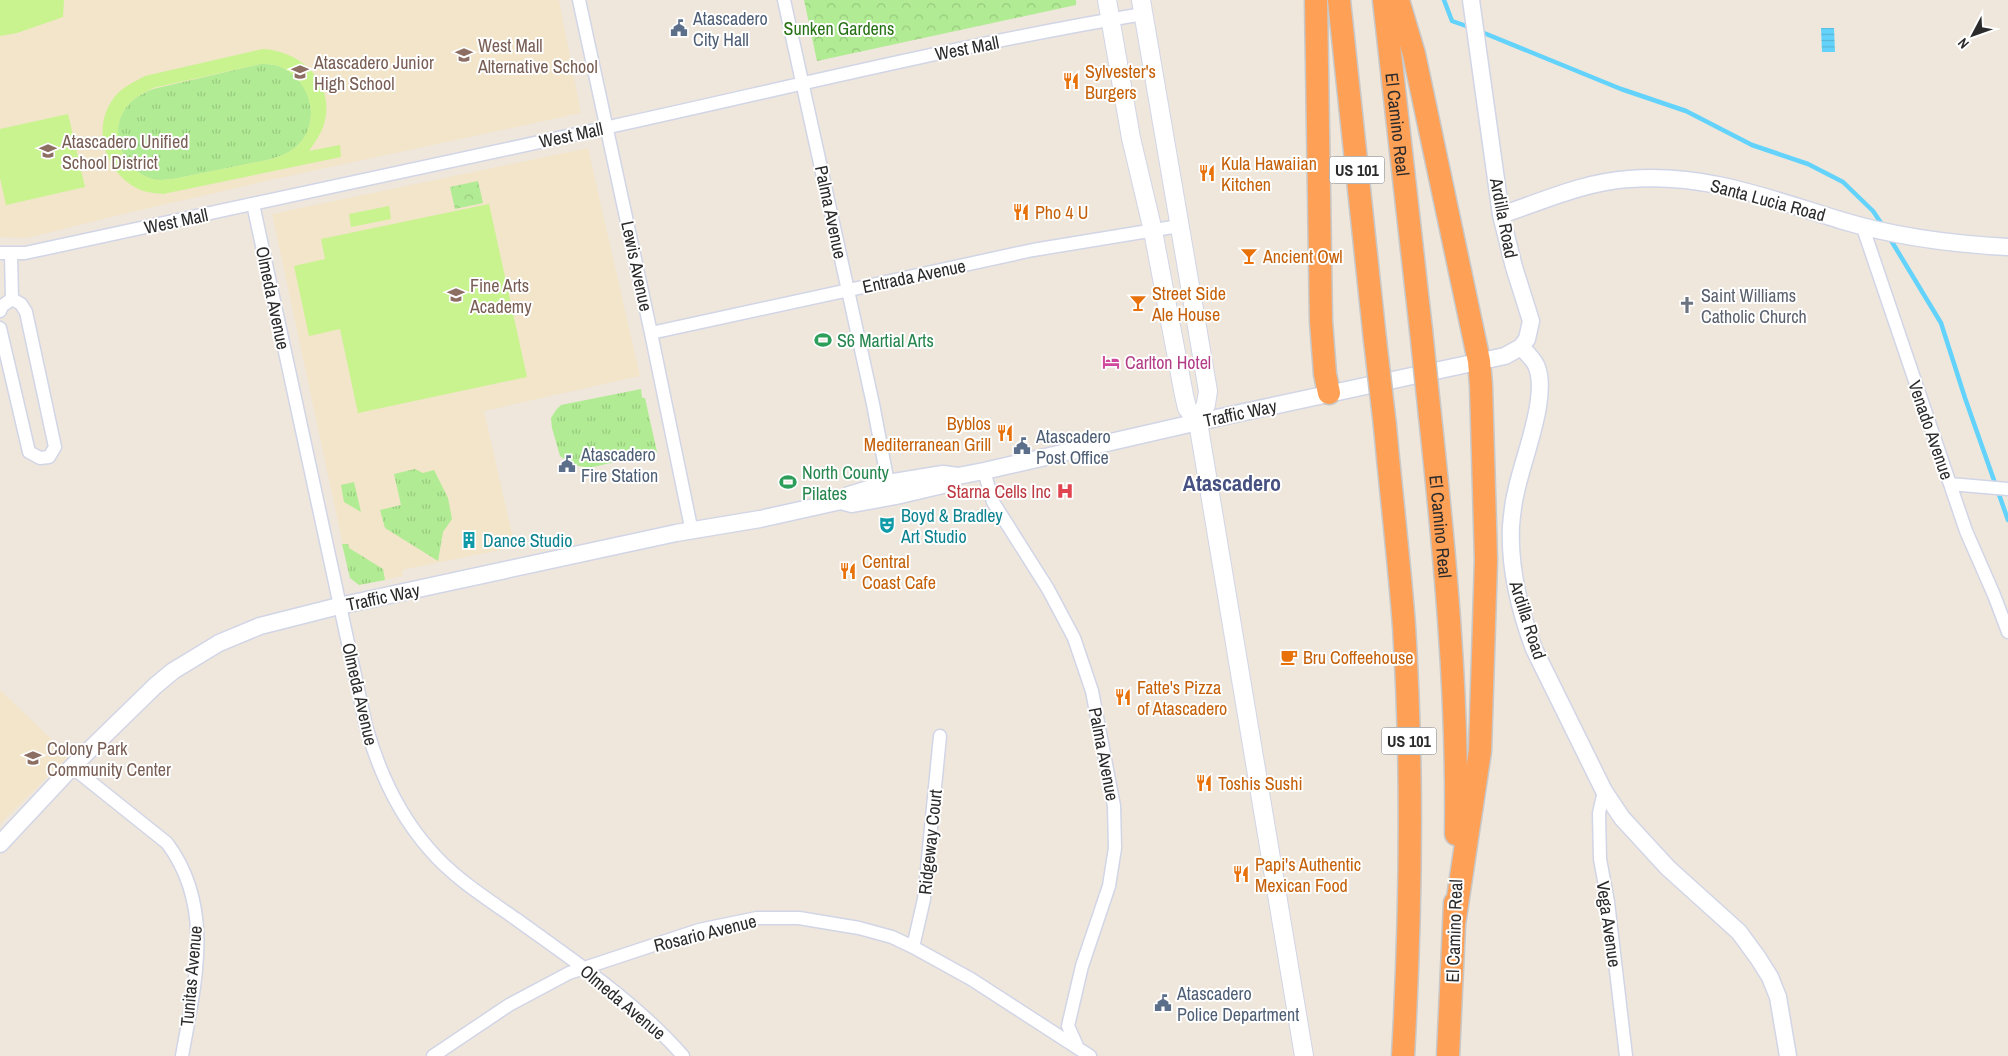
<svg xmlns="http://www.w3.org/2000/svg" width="2008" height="1056" font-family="'Archivo Narrow',sans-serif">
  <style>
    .education { fill: #f2e5ca }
    .grass { fill: url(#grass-tufts) }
    .park { fill: url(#park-crowns) }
    .pitch { fill: #c8f38e; fill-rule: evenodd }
    .water { fill: url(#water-rules) }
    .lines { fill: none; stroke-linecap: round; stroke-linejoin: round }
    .stream { stroke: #64d3fb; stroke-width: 4.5 }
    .minor-casing { stroke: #d1d5e6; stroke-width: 15 }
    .tertiary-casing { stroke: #d1d5e6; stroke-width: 19 }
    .secondary-casing { stroke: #d1d5e6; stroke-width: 20 }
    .motorway-casing { stroke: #c8c8c8; stroke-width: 25 }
    .minor { stroke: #fff; stroke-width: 12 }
    .tertiary { stroke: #fff; stroke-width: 16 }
    .secondary { stroke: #fff; stroke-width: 18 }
    .motorway { stroke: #ffa057; stroke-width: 22 }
    .motorway-bridge-casing { stroke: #c8c8c8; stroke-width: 25; stroke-linecap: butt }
    .motorway-bridge { stroke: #ffa057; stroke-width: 22 }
    .labels { text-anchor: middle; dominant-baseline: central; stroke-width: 4; stroke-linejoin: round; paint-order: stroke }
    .shield { fill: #fff; stroke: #6b6b6b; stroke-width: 1 }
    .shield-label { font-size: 16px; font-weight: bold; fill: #2b2b2b }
    .service-label { font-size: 18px; fill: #4e5e75; stroke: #fff; text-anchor: start }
    .park-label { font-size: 18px; fill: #267113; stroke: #fff }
    .education-label { font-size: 18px; fill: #785e54; stroke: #fff; text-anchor: start }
    .street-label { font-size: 18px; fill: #2b2b2b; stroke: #fff }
    .food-label { font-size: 18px; fill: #c56008; stroke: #fff; text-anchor: start }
    .worship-label { font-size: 18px; fill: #5b616d; stroke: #fff; text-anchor: start }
    .leisure-label { font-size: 18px; fill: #27864d; stroke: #fff; text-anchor: start }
    .hotel-label { font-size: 18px; fill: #b23c85; stroke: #fff; text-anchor: start }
    .health-label { font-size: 18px; fill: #be3a42; stroke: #fff; text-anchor: end }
    .culture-label { font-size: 18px; fill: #0d838f; stroke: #fff; text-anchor: start }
    .district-label { font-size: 22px; font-weight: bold; fill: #465181; stroke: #fff }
  </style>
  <defs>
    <pattern id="grass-tufts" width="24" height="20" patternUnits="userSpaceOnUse" patternTransform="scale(1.25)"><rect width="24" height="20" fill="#b1eb93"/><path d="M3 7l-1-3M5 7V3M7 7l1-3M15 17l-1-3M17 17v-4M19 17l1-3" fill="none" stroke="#98ca7f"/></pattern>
    <pattern id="park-crowns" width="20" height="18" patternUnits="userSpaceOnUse" patternTransform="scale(1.25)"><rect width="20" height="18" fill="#b1eb93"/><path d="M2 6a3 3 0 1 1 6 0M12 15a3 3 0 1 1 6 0" fill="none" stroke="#98ca7f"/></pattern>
    <pattern id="water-rules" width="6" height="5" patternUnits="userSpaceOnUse" patternTransform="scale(1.25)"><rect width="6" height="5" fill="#64d3fb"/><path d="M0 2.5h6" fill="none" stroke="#57b5d7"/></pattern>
  </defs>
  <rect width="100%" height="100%" fill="#efe7dc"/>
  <path class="education" d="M0 0H559L581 113 275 179 123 214 27 238 0 237Z
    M588 148 640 376 484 411 515 547 402 570 403 576 359 585 350 578 272 214Z
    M0 690 69 756 0 824Z"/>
  <path class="grass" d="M260 64C268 64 276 64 283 68 312 82 322 124 296 147 289 153 280 156 272 159L173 179C164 180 155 181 147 177 122 166 109 132 125 109 132 98 142 94 153 89Z
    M641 389 642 398H645L657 452 589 468 574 465 560 456 552 428 551 418 556 410 561 405Z
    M415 469 423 473 434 470 448 498 452 519 443 532 438 561 385 528 380 510 401 505 394 474Z
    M354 482 361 512 344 502 341 485Z
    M342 544H348L349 548 383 569 385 580 359 585 350 578Z"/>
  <path class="park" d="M804 0H1076V5L817 61Z
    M478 181 483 203 455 209 450 187Z"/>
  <path class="pitch" d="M0 0H64L63 17 17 33 0 36Z
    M263 49C301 51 336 83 324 124 321 134 315 142 309 151L340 145 341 157 163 194C152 193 142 192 133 186 101 166 91 120 119 92 127 85 136 81 145 76ZM260 64C268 64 276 64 283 68 312 83 322 124 296 147 289 153 280 156 272 159L173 179C164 180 155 181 147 177 122 166 109 132 125 109 132 98 142 94 153 88Z
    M68 114 85 187 6 205 0 178V129Z
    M489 204 527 377 358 413 340 329 309 336 294 266 325 259 321 239Z
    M389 206 391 219 351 227 349 214Z"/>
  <path class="water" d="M1821 28H1834L1835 52H1822Z"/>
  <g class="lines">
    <path class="stream" d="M1444 0 1452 21 1472 28
      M1479 31 1621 89 1686 111 1752 145 1808 164 1843 182 1873 211 1883 226
      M1889 237 1941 323 1965 398 2008 520"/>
    <g class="minor-casing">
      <path id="minor" d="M579 0 651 333 692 532
        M784 0 873 404 888 483
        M253 204 366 726C379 772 398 814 430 850 454 878 486 898 516 919 574 961 636 1002 683 1056
        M1862 225 1966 531 1994 595 2008 632
        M0 253H25C220 211 414 169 609 127 787 88 963 44 1143 14
        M11 254 12 299
        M0 311 2 306 12 299
        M0 328 29 452 40 458 49 457 55 447 26 312 21 304 12 299
        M651 333 1033 250 1179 226
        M984 471 993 502 1048 589 1074 638 1092 691 1114 806 1115 848 1109 886 1082 966 1068 1026 1078 1048
        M1950 484 2008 489
        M72 767 167 843C215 907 195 983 182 1056
        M1604 791 1599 813 1600 859 1608 902 1626 1056
        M913 947 924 899 940 736
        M433 1056 509 1005 569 973 699 930 757 918H799L859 928 892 937 913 947 971 979 1090 1056"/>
    </g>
    <g class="tertiary-casing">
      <path id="tertiary" d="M1471 0 1501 215 1514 267 1531 321 1527 339 1521 347C1526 352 1533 359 1536 365 1550 395 1522 460 1516 492 1513 503 1512 515 1511 526 1509 569 1519 609 1534 649L1604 791 1622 818 1668 868 1739 932 1758 958 1770 977 1778 997 1788 1056
        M1501 215C1543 201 1584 182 1629 179 1705 173 1768 198 1840 220 1895 237 1951 244 2008 247
        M845 498 849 495 888 483 943 474 958 476 984 471 1198 422 1505 356 1521 347
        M0 844 72 767 155 686 173 671 219 643 260 626 339 606 676 533 760 519 841 501 852 504 896 496 947 484 958 476"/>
    </g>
    <g class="secondary-casing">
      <path id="secondary" d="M1107 0 1131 138 1153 231 1184 395 1187 408 1198 422 1304 1056
        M1141 0 1208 391 1206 404 1198 422"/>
    </g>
    <g class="motorway-casing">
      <g id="motorway">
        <path d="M1316 0 1321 321 1325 374 1329 393"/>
        <path d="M1339 0 1375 340"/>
        <path id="s1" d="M1384 0 1421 330"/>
        <path d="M1398 0 1414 54 1479 361 1481 385 1486 560 1480 751 1455 918"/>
        <path id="s2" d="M1430 416C1445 555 1458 694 1456 834"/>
        <path d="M1385 426C1391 493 1399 559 1404 626 1413 769 1411 913 1403 1056"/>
        <path d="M1448 1056 1455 903"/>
      </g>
    </g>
    <use href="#minor" class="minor"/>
    <use href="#tertiary" class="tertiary"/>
    <use href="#secondary" class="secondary"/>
    <use href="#motorway" class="motorway"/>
    <g class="motorway-bridge-casing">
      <path id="motorway-bridge" d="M1421 330 1430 416
        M1375 340 1385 426"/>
    </g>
    <use href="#motorway-bridge" class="motorway-bridge"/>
  </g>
  <defs>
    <g id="civic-bare" transform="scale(1.35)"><path d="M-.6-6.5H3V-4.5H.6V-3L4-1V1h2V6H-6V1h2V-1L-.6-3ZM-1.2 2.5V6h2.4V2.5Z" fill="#5c6f8a" stroke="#fff" stroke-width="2.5" paint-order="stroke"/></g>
    <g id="school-bare" transform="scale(1.35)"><path d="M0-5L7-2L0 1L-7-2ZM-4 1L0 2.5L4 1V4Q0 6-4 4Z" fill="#8d6e63" stroke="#fff" stroke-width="2.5" paint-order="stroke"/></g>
    <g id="restaurant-bare" transform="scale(1.35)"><path d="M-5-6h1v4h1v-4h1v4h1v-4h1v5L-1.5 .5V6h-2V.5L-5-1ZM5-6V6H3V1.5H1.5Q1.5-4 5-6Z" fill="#e8710a" stroke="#fff" stroke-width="2.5" paint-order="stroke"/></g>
    <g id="bar-bare" transform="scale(1.35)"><path d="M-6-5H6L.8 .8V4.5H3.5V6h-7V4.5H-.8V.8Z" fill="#e8710a" stroke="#fff" stroke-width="2.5" paint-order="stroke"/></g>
    <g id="church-bare" transform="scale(1.35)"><path d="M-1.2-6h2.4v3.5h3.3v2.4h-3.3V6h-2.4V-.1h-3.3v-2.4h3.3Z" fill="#6b7280" stroke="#fff" stroke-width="2.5" paint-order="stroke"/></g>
    <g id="stadium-bare" transform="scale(1.35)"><path d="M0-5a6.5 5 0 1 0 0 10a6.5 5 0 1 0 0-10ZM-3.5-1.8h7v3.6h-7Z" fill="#2e9e5b" stroke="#fff" stroke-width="2.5" paint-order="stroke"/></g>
    <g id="hotel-bare" transform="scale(1.35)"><path d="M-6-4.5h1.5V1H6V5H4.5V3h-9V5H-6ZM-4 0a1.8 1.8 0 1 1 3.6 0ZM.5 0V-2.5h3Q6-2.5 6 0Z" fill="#d1479c" stroke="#fff" stroke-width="2.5" paint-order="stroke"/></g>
    <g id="hospital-bare" transform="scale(1.35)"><path d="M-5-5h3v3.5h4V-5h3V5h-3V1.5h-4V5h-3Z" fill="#e0444e" stroke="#fff" stroke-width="2.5" paint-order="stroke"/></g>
    <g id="theatre-bare" transform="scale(1.35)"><path d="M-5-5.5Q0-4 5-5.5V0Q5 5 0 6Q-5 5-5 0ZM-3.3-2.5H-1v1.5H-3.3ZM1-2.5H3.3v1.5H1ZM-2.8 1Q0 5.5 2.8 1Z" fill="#0f9aa8" stroke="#fff" stroke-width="2.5" paint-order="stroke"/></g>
    <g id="building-bare" transform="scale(1.35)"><path d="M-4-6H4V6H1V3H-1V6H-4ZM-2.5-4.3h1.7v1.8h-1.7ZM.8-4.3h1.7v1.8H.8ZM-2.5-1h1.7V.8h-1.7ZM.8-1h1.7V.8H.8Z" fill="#0f9aa8" stroke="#fff" stroke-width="2.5" paint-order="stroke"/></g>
    <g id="cafe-bare" transform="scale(1.35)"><path d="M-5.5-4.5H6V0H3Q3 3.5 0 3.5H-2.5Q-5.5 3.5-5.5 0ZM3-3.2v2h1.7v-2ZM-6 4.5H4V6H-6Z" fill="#e8710a" stroke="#fff" stroke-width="2.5" paint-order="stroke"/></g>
  </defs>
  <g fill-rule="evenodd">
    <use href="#civic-bare" x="679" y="28"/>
    <use href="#school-bare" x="464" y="55"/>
    <use href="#school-bare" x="300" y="72"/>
    <use href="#restaurant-bare" x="1071" y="81"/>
    <use href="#school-bare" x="48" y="151"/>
    <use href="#restaurant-bare" x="1207" y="173"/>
    <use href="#restaurant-bare" x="1021" y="212"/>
    <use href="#bar-bare" x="1249" y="256"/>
    <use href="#school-bare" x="456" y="295"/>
    <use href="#bar-bare" x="1138" y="303"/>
    <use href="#church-bare" x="1687" y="305"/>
    <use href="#stadium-bare" x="823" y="340"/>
    <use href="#hotel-bare" x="1111" y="362"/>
    <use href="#restaurant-bare" x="1005" y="433"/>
    <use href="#civic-bare" x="1022" y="446"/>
    <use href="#civic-bare" x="567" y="464"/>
    <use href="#stadium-bare" x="788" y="482"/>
    <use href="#hospital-bare" x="1065" y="491"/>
    <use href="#theatre-bare" x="887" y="525"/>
    <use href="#building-bare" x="469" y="540"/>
    <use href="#restaurant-bare" x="848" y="571"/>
    <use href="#cafe-bare" x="1289" y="657"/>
    <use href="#restaurant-bare" x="1123" y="697"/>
    <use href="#school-bare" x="33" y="758"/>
    <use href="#restaurant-bare" x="1204" y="783"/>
    <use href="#restaurant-bare" x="1241" y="874"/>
    <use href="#civic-bare" x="1163" y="1003"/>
  </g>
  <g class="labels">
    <g class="shield">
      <rect x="1329.5" y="156.5" width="55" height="27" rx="4"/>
      <rect x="1381.5" y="727.5" width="55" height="27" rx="4"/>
    </g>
    <g class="shield-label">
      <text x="1357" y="170">US 101</text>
      <text x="1409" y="741">US 101</text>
    </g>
    <g class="service-label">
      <text x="693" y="18">Atascadero<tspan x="693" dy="21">City Hall</tspan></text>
      <text x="1036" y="436">Atascadero<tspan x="1036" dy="21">Post Office</tspan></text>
      <text x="581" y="454">Atascadero<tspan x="581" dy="21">Fire Station</tspan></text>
      <text x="1177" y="993">Atascadero<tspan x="1177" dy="21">Police Department</tspan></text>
    </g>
    <g class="park-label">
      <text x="839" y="28">Sunken Gardens</text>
    </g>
    <g class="education-label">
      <text x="478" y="45">West Mall<tspan x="478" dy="21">Alternative School</tspan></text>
      <text x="314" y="62">Atascadero Junior<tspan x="314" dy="21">High School</tspan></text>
      <text x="62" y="141">Atascadero Unified<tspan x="62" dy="21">School District</tspan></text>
      <text x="470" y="285">Fine Arts<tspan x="470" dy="21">Academy</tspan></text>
      <text x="47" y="748">Colony Park<tspan x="47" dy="21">Community Center</tspan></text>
    </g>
    <g class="street-label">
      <text transform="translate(967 48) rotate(-11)">West Mall</text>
      <text stroke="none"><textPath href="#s1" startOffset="125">El Camino Real</textPath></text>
      <text transform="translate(571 135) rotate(-12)">West Mall</text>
      <text transform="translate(1768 200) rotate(15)">Santa Lucia Road</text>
      <text transform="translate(831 212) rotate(78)">Palma Avenue</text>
      <text transform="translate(1504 218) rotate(79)">Ardilla Road</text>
      <text transform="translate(176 221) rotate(-12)">West Mall</text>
      <text transform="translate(637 266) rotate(78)">Lewis Avenue</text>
      <text transform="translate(914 276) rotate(-12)">Entrada Avenue</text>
      <text transform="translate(273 298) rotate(78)">Olmeda Avenue</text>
      <text transform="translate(1240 413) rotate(-12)">Traffic Way</text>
      <text transform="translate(1931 430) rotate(71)">Venado Avenue</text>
      <text stroke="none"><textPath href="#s2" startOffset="111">El Camino Real</textPath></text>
      <text transform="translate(383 597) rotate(-12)">Traffic Way</text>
      <text transform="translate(1528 620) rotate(72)">Ardilla Road</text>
      <text transform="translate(360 694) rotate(77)">Olmeda Avenue</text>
      <text transform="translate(1104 754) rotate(79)">Palma Avenue</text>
      <text transform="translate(930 842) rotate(-84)">Ridgeway Court</text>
      <text transform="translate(1609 924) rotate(82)">Vega Avenue</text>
      <text transform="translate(1454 931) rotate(-88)">El Camino Real</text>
      <text transform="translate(705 933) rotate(-14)">Rosario Avenue</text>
      <text transform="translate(191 976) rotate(-85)">Tunitas Avenue</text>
      <text transform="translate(623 1002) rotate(40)">Olmeda Avenue</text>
    </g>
    <g class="food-label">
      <text x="1085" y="71">Sylvester's<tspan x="1085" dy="21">Burgers</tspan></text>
      <text x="1221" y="163">Kula Hawaiian<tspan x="1221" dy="21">Kitchen</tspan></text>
      <text x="1035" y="212">Pho 4 U</text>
      <text x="1263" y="256">Ancient Owl</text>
      <text x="1152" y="293">Street Side<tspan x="1152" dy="21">Ale House</tspan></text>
      <text x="991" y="423" text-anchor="end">Byblos<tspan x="991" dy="21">Mediterranean Grill</tspan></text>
      <text x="862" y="561">Central<tspan x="862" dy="21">Coast Cafe</tspan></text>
      <text x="1303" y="657">Bru Coffeehouse</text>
      <text x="1137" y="687">Fatte's Pizza<tspan x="1137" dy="21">of Atascadero</tspan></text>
      <text x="1218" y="783">Toshis Sushi</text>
      <text x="1255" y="864">Papi's Authentic<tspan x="1255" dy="21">Mexican Food</tspan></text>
    </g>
    <g class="worship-label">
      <text x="1701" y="295">Saint Williams<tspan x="1701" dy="21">Catholic Church</tspan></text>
    </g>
    <g class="leisure-label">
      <text x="837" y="340">S6 Martial Arts</text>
      <text x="802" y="472">North County<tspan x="802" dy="21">Pilates</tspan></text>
    </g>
    <g class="hotel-label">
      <text x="1125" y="362">Carlton Hotel</text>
    </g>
    <g class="health-label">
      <text x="1051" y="491">Starna Cells Inc</text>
    </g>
    <g class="culture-label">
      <text x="901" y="515">Boyd &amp; Bradley<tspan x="901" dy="21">Art Studio</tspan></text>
      <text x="483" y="540">Dance Studio</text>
    </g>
    <g class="district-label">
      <text x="1232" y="483">Atascadero</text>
    </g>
  </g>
  <g transform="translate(1973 35) rotate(229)" stroke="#ffffff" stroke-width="4" paint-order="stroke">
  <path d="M0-4L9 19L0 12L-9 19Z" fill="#2b2b2b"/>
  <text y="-8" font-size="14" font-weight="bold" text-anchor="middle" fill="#2b2b2b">N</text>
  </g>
</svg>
